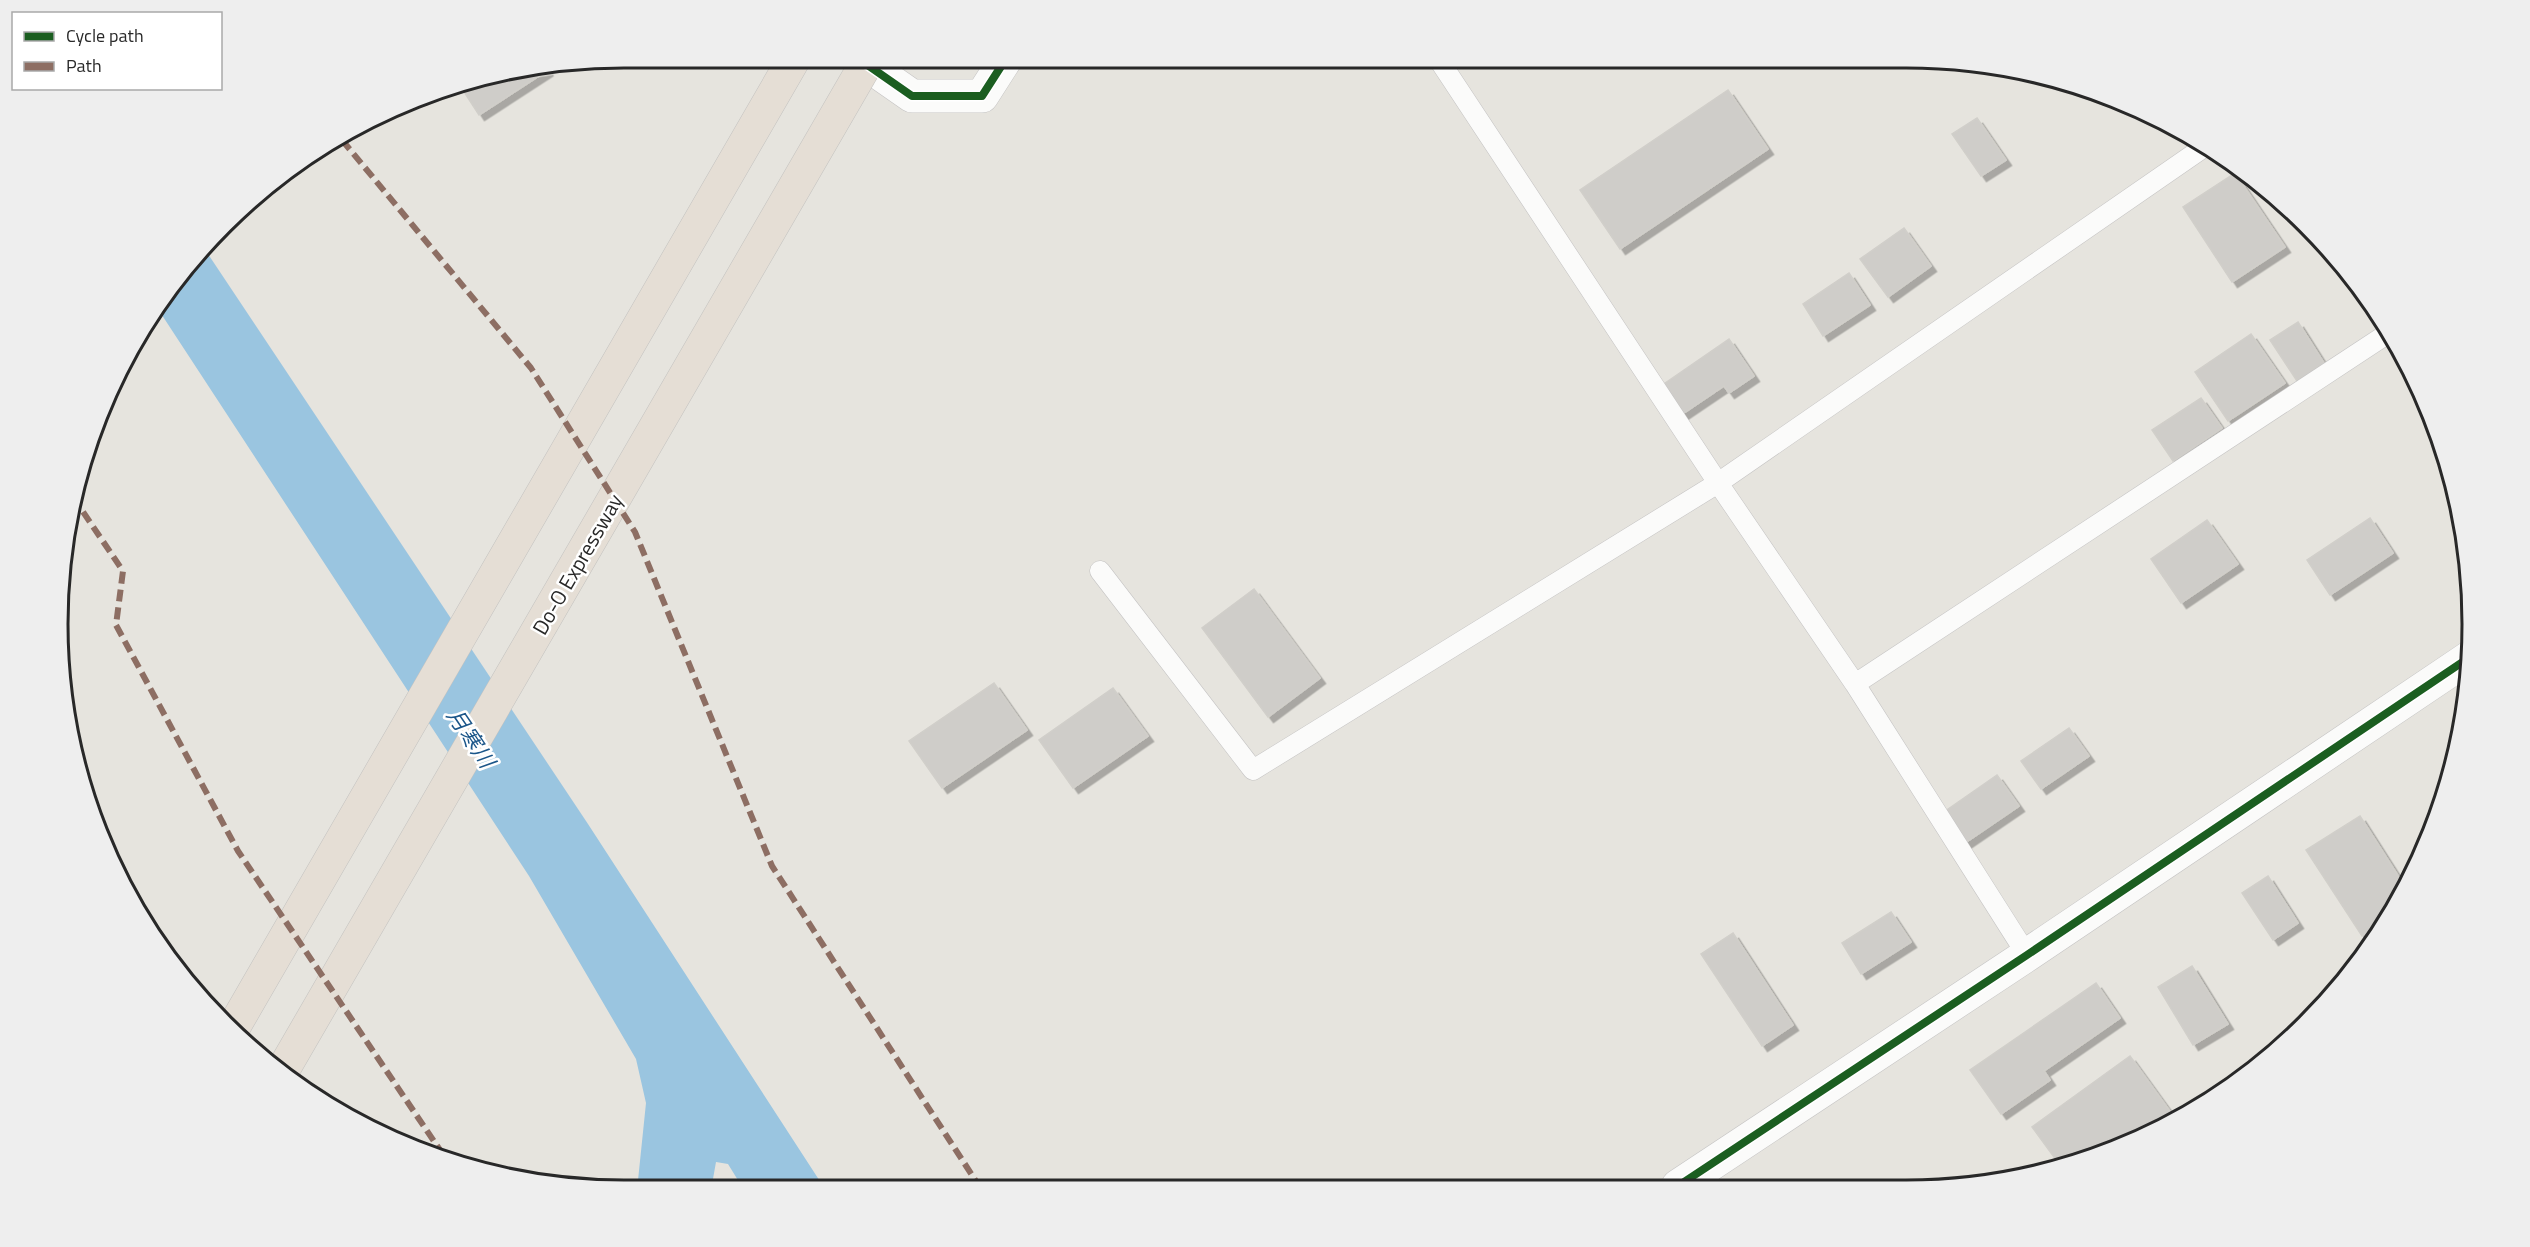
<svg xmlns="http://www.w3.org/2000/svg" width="2530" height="1247" font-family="'Titillium Web','Noto Sans JP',sans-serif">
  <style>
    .water { fill: #9ac5e0 }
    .building { fill: #cfcdc9; stroke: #d1cfca; stroke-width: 1.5; filter: url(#shadow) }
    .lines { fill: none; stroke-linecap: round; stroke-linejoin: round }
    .service-casing { stroke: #c4c3c3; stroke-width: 21 }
    .minor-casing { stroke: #c4c3c3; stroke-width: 34 }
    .motorway-casing { stroke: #c3c2c0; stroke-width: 34 }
    .service { stroke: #fbfbfa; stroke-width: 20 }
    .minor { stroke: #fbfbfa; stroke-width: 33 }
    .motorway { stroke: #e5ded5; stroke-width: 33 }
    .motorway-bridge-casing { stroke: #c3c2c0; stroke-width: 34; stroke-linecap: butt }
    .motorway-bridge { stroke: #e5ded5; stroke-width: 33 }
    .quiet { stroke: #8d6e63; stroke-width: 6; stroke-dasharray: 12 6; stroke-linecap: butt }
    .cycleway-casing { stroke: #fff; stroke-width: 11 }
    .cycleway { stroke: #1b5e20; stroke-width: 8 }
    .labels { text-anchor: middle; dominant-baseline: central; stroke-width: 5; stroke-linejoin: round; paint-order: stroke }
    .street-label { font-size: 21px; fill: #282828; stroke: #fff }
    .water-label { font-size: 22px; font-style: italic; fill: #1b5689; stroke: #fff }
    .rim { fill: none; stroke: #282828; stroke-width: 3 }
  </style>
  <defs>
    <filter id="shadow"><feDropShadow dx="5.5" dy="5.5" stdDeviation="0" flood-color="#0004"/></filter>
  </defs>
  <rect width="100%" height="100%" fill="#e6e4de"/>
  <path class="water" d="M206 251 588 824 825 1189 744 1190 728 1164 716 1162 711 1190H637L646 1103 636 1059 529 876 156 306Z"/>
  <path class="building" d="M548 70 479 115 459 84Z
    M1728 90 1768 149 1620 249 1580 190Z
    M1977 118 2006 160 1981 176 1952 134Z
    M2235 173 2285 247 2232 282 2183 207Z
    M1904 228 1931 266 1888 297 1860 259Z
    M1849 273 1870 305 1823 336 1803 304Z
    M2298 322 2324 363 2297 381 2270 340Z
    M2251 334 2285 383 2228 421 2195 372Z
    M1729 339 1754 376 1729 393 1724 386 1681 415 1661 386Z
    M2201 398 2222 428 2173 461 2152 430Z
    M2370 518 2393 553 2330 595 2307 560Z
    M2207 520 2238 564 2181 603 2151 559Z
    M1254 589 1320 678 1268 717 1202 628Z
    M994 683 1027 730 942 788 909 741Z
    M1113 688 1148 736 1073 788 1039 740Z
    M2069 728 2089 756 2041 789 2021 761Z
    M1997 775 2019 806 1965 843 1944 812Z
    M2360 816 2404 885 2382 923 2362 936 2306 850Z
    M2268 876 2298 923 2273 940 2242 893Z
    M1891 912 1911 942 1861 974 1842 943Z
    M1733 933 1793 1025 1762 1046 1701 954Z
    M2192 966 2228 1024 2193 1045 2158 987Z
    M2096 983 2120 1018 2044 1071 2050 1080 2001 1114 1970 1070Z
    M2130 1056 2172 1114 2124 1147 2059 1164 2032 1127Z"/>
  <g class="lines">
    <g class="service-casing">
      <path id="service" d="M1437 57 1718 483 1855 684 2027 955
        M1100 571 1253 770 1718 483 2207 145
        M1855 684 2390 332"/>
    </g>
    <g class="minor-casing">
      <path id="minor" d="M856 57 912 96H982L1007 57
        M1678 1186 2027 955 2470 657"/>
    </g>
    <g class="motorway-casing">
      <path id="motorway" d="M232 1030 795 57"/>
    </g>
    <use href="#service" class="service"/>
    <use href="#minor" class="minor"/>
    <use href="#motorway" class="motorway"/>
    <g class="motorway-bridge-casing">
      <path id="motorway-bridge" d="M283 1070 870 57"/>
    </g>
    <use href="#motorway-bridge" class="motorway-bridge"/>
    <path class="quiet" d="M342 140 531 368 635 532 772 866 981 1189
      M73 497 123 571 116 625 238 851 446 1159"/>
    <g class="cycleway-casing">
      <path id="cycleway" d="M856 57 912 96H982L1007 57
        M1678 1186 2027 955 2470 657"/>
    </g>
    <use href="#cycleway" class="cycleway"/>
  </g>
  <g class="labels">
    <g class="street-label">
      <text transform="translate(577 564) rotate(-60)">Do-O Expressway</text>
    </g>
    <g class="water-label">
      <text transform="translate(471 738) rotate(56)">月寒川</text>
    </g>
  </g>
  <path d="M0 0H2530V1247H0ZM624 68H1906A556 556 0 0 1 2462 624V624A556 556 0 0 1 1906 1180H624A556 556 0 0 1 68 624V624A556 556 0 0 1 624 68Z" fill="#eee" fill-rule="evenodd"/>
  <path class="rim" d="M624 68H1906A556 556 0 0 1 2462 624V624A556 556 0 0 1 1906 1180H624A556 556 0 0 1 68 624V624A556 556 0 0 1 624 68Z"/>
  <rect x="12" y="12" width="210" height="78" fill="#ffffff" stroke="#a9a9a9" stroke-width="1.5"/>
  <rect x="24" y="32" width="30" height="9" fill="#1b5e20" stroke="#a9a9a9" stroke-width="1.5"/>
  <text x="66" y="42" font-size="18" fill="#282828">Cycle path</text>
  <rect x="24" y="62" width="30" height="9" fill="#8d6e63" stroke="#a9a9a9" stroke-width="1.5"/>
  <text x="66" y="72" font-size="18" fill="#282828">Path</text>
</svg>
